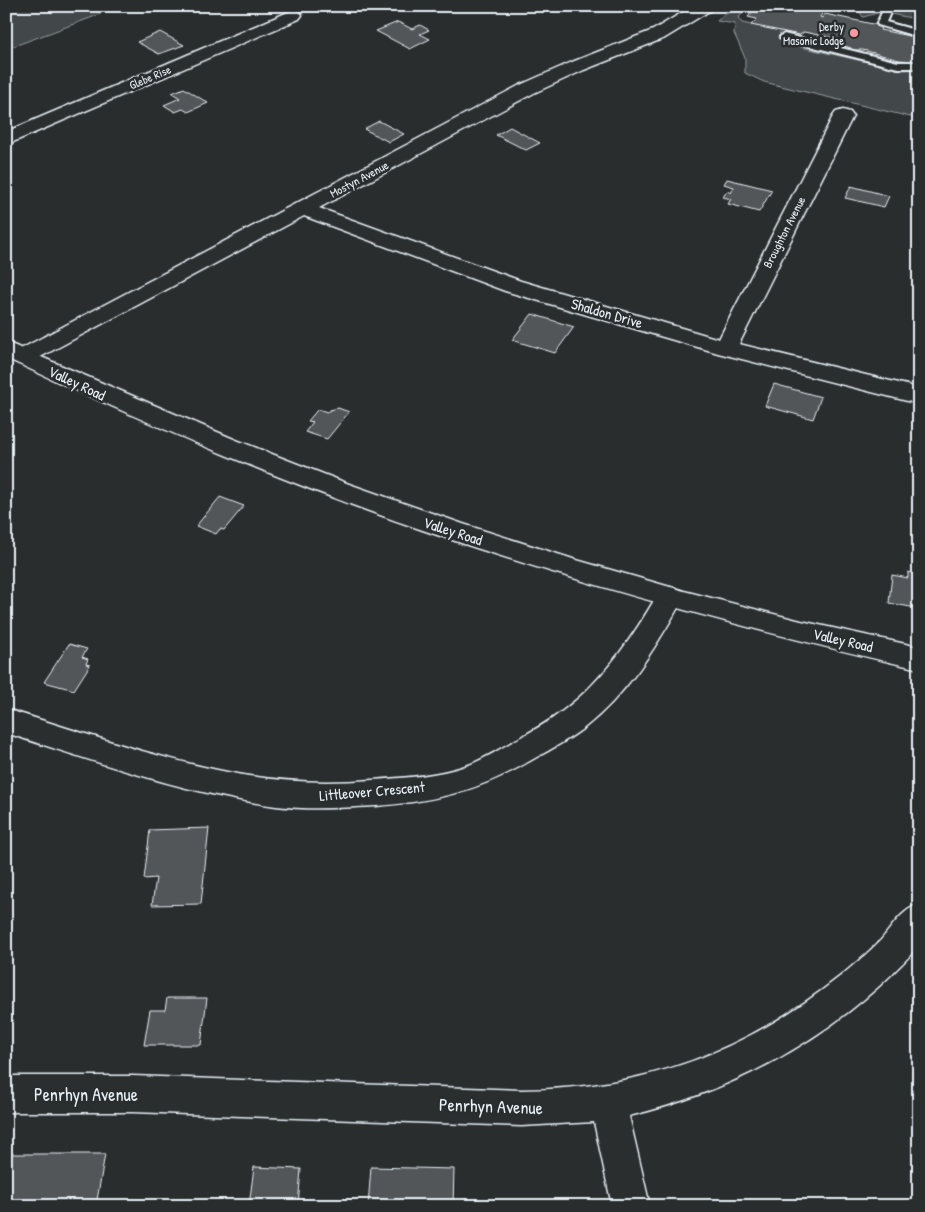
<svg xmlns="http://www.w3.org/2000/svg" width="925" height="1212" font-family="'Patrick Hand',sans-serif">
  <style>
    .green { fill: #424648; stroke: #959ca0 }
    .building { fill: #535759; stroke: #e8f1f8 }
    .lines { fill: none; stroke-linecap: round; stroke-linejoin: round }
    .service-casing { stroke: #e8f1f8; stroke-width: 4 }
    .minor-casing { stroke: #e8f1f8; stroke-width: 3 }
    .tertiary-casing { stroke: #e8f1f8; stroke-width: 3 }
    .service { fill: #2a2d2e; fill-rule: evenodd }
    .minor { fill: #2a2d2e; fill-rule: evenodd }
    .tertiary { fill: #2a2d2e; fill-rule: evenodd }
    .poi-dot { fill: #ff9aa2; stroke: #2a2d2e; stroke-width: 2 }
    .labels { text-anchor: middle; dominant-baseline: central; stroke-width: 5; stroke-linejoin: round; paint-order: stroke }
    .far-poi-label { font-size: 12px; fill: #e8f1f8; stroke: #2a2d2e; text-anchor: end }
    .far-street-label { font-size: 12px; fill: #e8f1f8; stroke: #2a2d2e }
    .street-label { font-size: 15px; fill: #e8f1f8; stroke: #2a2d2e }
    .near-street-label { font-size: 18px; fill: #e8f1f8; stroke: #2a2d2e }
  </style>
  <rect width="100%" height="100%" fill="#2a2d2e"/>
  <filter id="ink" filterUnits="userSpaceOnUse"><feTurbulence type="fractalNoise" baseFrequency=".02" numOctaves="2"/><feDisplacementMap in="SourceGraphic" scale="10" xChannelSelector="R" yChannelSelector="G"/><feConvolveMatrix kernelMatrix="1 2 1 2 8 2 1 2 1" color-interpolation-filters="sRGB"/></filter>
  <g filter="url(#ink)">
    <path class="green" d="M6 6H91L101 14 6 49Z
      M856 6H919V21L916 19 881 12 863 17Z
      M740 9 742 10V14L738 18 742 23 781 31 778 38 791 41 800 47 903 70 919 69V119L764 82 745 73V58L734 33 735 24 717 21 725 14Z"/>
    <path class="building" d="M757 6 784 11 788 6H827L820 17 822 18 825 14 882 26 880 30 919 38V55L916 61 899 60 863 50H853L851 48 830 42 833 38 804 32 800 35 751 25 757 19 748 17Z
      M398 22 412 29 420 25 429 30 420 34 430 39 410 49 376 31Z
      M160 32 184 45 159 54 137 42Z
      M184 88 208 103 188 112 183 109 175 112 164 105 180 98 172 93Z
      M379 121 404 134 389 142 364 129Z
      M510 127 540 143 526 150 496 135Z
      M727 179 772 190 759 212 728 204 731 199 723 197 727 191 731 193 734 187 724 184Z
      M851 186 889 196 884 207 845 198Z
      M532 314 574 327 555 353 512 340Z
      M774 384 821 397 813 419 765 406Z
      M338 408 349 412 327 439 305 432 313 422 308 421 318 409 327 412 330 410Z
      M220 497 244 506 224 530 220 529 216 534 196 526Z
      M908 572 919 575V593L916 608 889 603 892 575 908 578Z
      M69 644 87 649 82 657 88 659 86 664 90 665 74 690 44 682Z
      M209 828 201 904 152 905 156 878 144 879 150 830Z
      M167 998H207L201 1045H144L150 1010H165Z
      M6 1154H105L96 1206H6Z
      M254 1167 301 1169 298 1206H249Z
      M371 1167 454 1169 453 1206H368Z"/>
    <g class="lines">
      <g class="service-casing">
        <path id="service" d="M885 6H893L886 22 919 31V37L878 25 877 23Z
          M784 34 898 62H919V68H898L781 39 780 37Z"/>
      </g>
      <g class="minor-casing">
        <path id="minor" d="M693 6H713L711 10 665 38 584 70 534 93 319 208 521 281 719 339 833 116 836 112 843 110 850 112 853 116 739 344 919 388V404L718 353 505 291 304 216 31 362 23 364 15 362 11 357 15 352 520 85 572 62 653 30Z
          M293 10 299 11 302 15 299 19 6 145V132Z
          M670 587 680 590 684 597 680 604C655 649 625 696 584 728 569 739 552 749 535 758 481 790 438 801 376 806 342 808 309 810 276 806 183 793 95 761 6 733V709C81 732 155 758 232 773 279 782 324 784 372 780 404 778 438 776 469 765 485 759 500 749 516 740 532 731 549 722 564 710 605 679 635 634 660 590Z
          M919 904C919 916 921 931 919 942 917 951 898 967 892 974 820 1044 726 1093 629 1116L650 1206H612L594 1122 521 1126 133 1112H6V1076H133L521 1090C646 1089 744 1053 842 975 855 964 869 952 881 940 893 926 901 911 919 904Z"/>
      </g>
      <g class="tertiary-casing">
        <path id="tertiary" d="M6 342 236 440 349 484 463 524 573 559 684 591 801 621 919 647V669C759 632 602 590 446 538 296 488 150 425 6 358Z"/>
      </g>
      <use href="#service" class="service"/>
      <use href="#minor" class="minor"/>
      <use href="#tertiary" class="tertiary"/>
    </g>
  </g>
  <circle class="poi-dot" cx="854" cy="33" r="5"/>
  <g class="labels">
    <g class="far-poi-label">
      <text x="844" y="26">Derby<tspan x="844" dy="14">Masonic Lodge</tspan></text>
    </g>
    <g class="far-street-label">
      <text transform="translate(150 77) rotate(-23)">Glebe Rise</text>
      <text transform="translate(359 179) rotate(-28)">Mostyn Avenue</text>
      <text transform="translate(784 232) rotate(-63)">Broughton Avenue</text>
    </g>
    <g class="street-label">
      <text transform="translate(607 313) rotate(16)">Shaldon Drive</text>
      <text transform="translate(77 383) rotate(25)">Valley Road</text>
      <text transform="translate(453 531) rotate(18)">Valley Road</text>
      <text transform="translate(843 640) rotate(13)">Valley Road</text>
      <text transform="translate(372 791) rotate(-5)">Littleover Crescent</text>
    </g>
    <g class="near-street-label">
      <text x="86" y="1094">Penrhyn Avenue</text>
      <text transform="translate(491 1106) rotate(2)">Penrhyn Avenue</text>
    </g>
  </g>
  <rect width="925" height="1212" fill="none" stroke="#2a2d2e" stroke-width="25"/>
  <rect x="12" y="12" width="900" height="1187" fill="none" stroke="#e8f1f8" stroke-width="2" filter="url(#ink)"/>
</svg>
